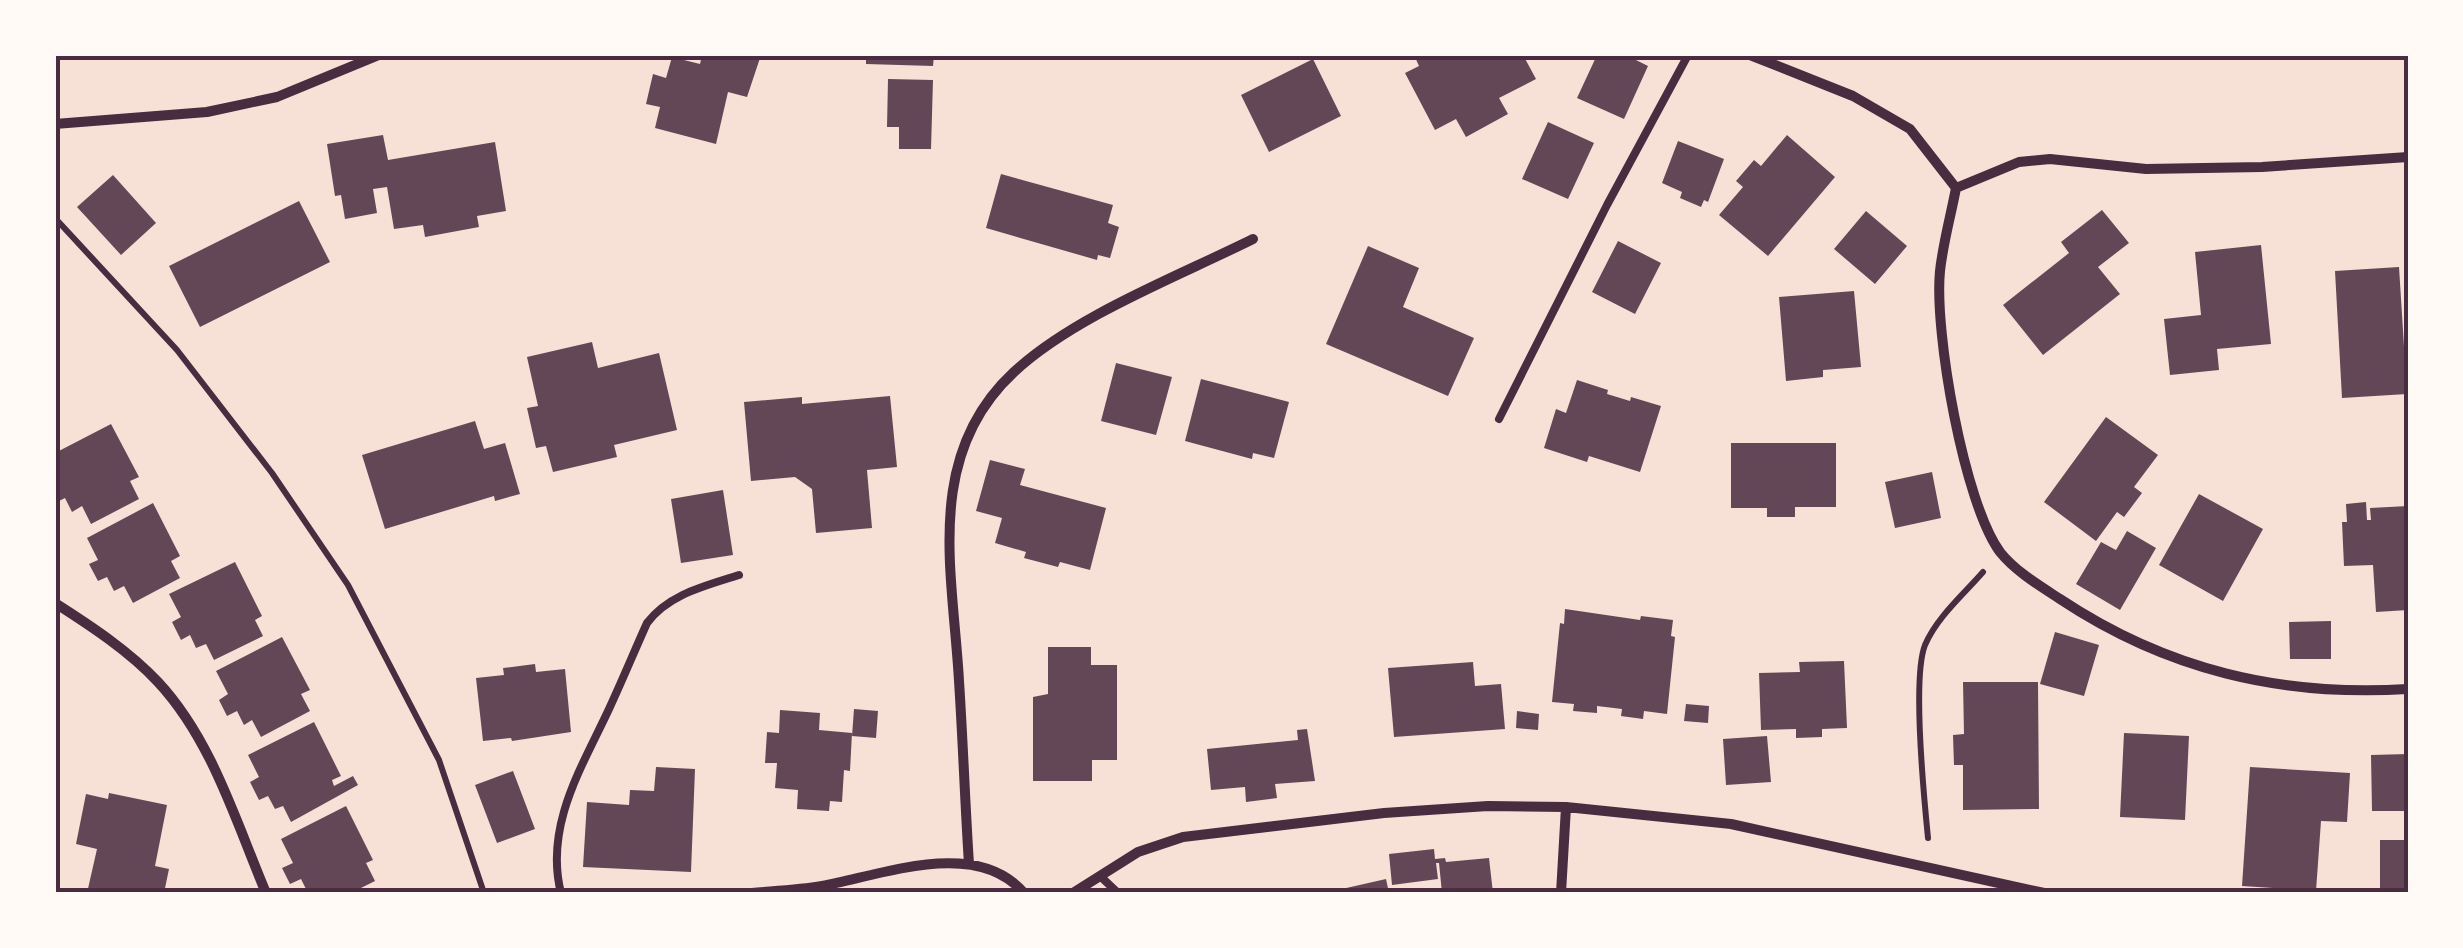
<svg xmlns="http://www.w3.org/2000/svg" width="2463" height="948" font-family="'Sofia Sans Condensed',sans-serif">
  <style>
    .building { fill: #644757 }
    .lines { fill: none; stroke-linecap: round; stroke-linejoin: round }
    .path { stroke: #4a2c40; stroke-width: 6 }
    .service { stroke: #4a2c40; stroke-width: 8 }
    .minor { stroke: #4a2c40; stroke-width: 10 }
    .neatline { fill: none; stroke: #4a2c40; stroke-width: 4 }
  </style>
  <rect width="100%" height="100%" fill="#f7e1d7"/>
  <path class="building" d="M702 55H761L747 97 728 92 716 144 655 128 660 107 646 104 653 74 666 78 672 57 700 64Z
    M866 55H934L933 66 866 64Z
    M1414 55H1523L1536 79 1499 98 1508 114 1466 137 1456 119 1435 130 1405 73 1419 66Z
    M1597 55H1626L1648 66 1624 119 1577 98Z
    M1313 59 1341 116 1269 152 1241 95Z
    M888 79 933 80 931 149H899V127H887Z
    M1548 122 1594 143 1568 199 1522 179Z
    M383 135 388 160 495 142 506 211 477 216 479 227 425 237 423 225 394 229 387 187 373 189 377 213 345 219 341 195 335 196 327 144Z
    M1787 135 1835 177 1768 256 1719 215 1743 187 1736 181 1754 160 1761 166Z
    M1678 141 1724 159 1708 202 1704 200 1701 207 1680 198 1682 192 1662 183Z
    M1001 174 1113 205 1108 223 1119 227 1110 258 1098 255 1097 260 986 228Z
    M113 175 156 223 121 255 77 207Z
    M299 201 330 262 200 327 169 266Z
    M2102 210 2129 243 2098 267 2120 294 2043 355 2003 305 2069 253 2061 242Z
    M1866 211 1907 246 1875 284 1834 249Z
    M1618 241 1661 263 1635 314 1592 292Z
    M2261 245 2271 344 2217 349 2219 370 2170 375 2164 319 2201 315 2195 252Z
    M1368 246 1419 268 1403 307 1474 338 1448 396 1326 344Z
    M2399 267 2407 394 2342 398 2335 271Z
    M1854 291 1861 367 1823 370V377L1786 381 1779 297Z
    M592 342 598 368 659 353 677 430 614 445 617 457 553 472 546 446 536 448 527 408 538 406 527 357Z
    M1116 363 1172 377 1156 435 1101 421Z
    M1201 379 1289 402 1274 458 1253 453 1252 459 1185 441Z
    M1577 380 1608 390 1607 394 1630 401 1631 397 1661 406 1640 472 1589 456 1587 462 1544 448 1556 409 1566 413Z
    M890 396 897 467 867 470 872 528 816 533 812 489 795 477 751 481 744 402 802 397V404Z
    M2106 417 2158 455 2134 487 2142 493 2124 517 2117 512 2096 541 2044 502Z
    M475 421 484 449 505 443 520 494 495 501 494 496 385 529 362 455Z
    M111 424 139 477 130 481 139 499 91 524 82 506 72 512 65 498 55 503V453Z
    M1731 443H1836V507H1795V517H1767V508H1731Z
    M990 460 1025 469 1020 485 1106 508 1090 570 1060 562 1058 567 1024 558 1026 552 995 543 1002 518 976 511Z
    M1932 472 1941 518 1895 528 1885 482Z
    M723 490 733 555 681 563 671 499Z
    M2199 494 2263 529 2223 601 2159 565Z
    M2366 502 2367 520H2371L2370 508 2408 506V610L2376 612 2373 565 2344 566 2342 522H2347L2346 504Z
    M153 503 180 556 171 561 180 578 133 603 124 586 114 591 107 577 98 581 89 564 98 560 87 538Z
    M2127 531 2156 548 2120 610 2076 584 2101 542 2116 550Z
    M235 562 262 616 255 620 263 636 214 660 206 644 196 648 190 635 181 640 172 622 181 617 169 594Z
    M1565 609 1640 620 1641 616 1673 620 1671 636 1675 637 1667 714 1644 711 1643 719 1621 716 1622 709 1597 706V713L1573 711 1574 704 1552 702 1560 623 1564 624Z
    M2331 621V659H2290L2289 622Z
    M2055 632 2099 645 2084 696 2040 684Z
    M282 637 310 690 301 694 310 711 261 737 252 720 244 725 237 711 227 716 219 700 228 694 216 671Z
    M1048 647H1091V665H1117V760H1092V781H1033V697L1048 694Z
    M1844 661 1847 728 1822 729V737L1796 738V729L1761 730 1759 673 1800 672 1799 662Z
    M1473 662 1475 686 1501 684 1505 729 1394 737 1388 668Z
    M535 664 536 672 565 669 571 732 512 741 511 738 483 741 476 678 504 675 503 668Z
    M1963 682H2038L2039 809 1963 810V765H1954L1953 735 1964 734Z
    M1686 704 1709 706 1708 723 1684 721Z
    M854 709 878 711 876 738 852 736Z
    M780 710 820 713 819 730 852 733 850 771 844 770 842 802 830 801 829 811 797 809 798 790 775 788 777 763H765L767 732 779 733Z
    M1517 711 1539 714 1538 730 1516 728Z
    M314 722 341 776 332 780 334 786 353 776 358 785 291 822 283 806 275 809 268 796 259 800 250 782 259 777 248 755Z
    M1307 729 1315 781 1275 784 1277 798 1246 802 1245 787 1211 790 1207 749 1298 740 1297 730Z
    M2124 733 2189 736 2185 820 2120 817Z
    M1767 736 1771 782 1726 785 1723 739Z
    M2408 754V811H2372L2371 755Z
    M656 767 695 769 691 872 583 867 587 802 629 805 630 790 654 791Z
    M2250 767 2350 773 2347 822 2321 821 2316 891 2242 886Z
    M513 771 535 829 497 843 475 785Z
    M109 793 167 805 155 866 169 869 164 893H87L97 849 76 844 86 794 108 799Z
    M346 806 373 860 366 863 375 881 351 893H320L317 888 308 893 301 879 290 884 282 868 293 863 281 839Z
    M2380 840H2408V893H2380Z
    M1434 849 1435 859 1445 858 1446 862 1489 858 1493 893H1442L1439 863H1436L1438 879 1392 885 1389 854Z
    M1386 879 1389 893H1333V891Z"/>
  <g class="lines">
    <path class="path" d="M55 218 177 350 272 473 348 585 439 760 484 893
      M1928 838C1924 798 1912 678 1925 645 1937 617 1964 594 1983 572"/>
    <path class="service" d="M1499 419 1607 205 1688 55
      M1100 876 1118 893
      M561 893C544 826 582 767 609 709 622 681 634 652 647 623 669 594 705 586 739 575"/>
    <path class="minor" d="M1750 55 1853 96 1910 129 1956 188C1951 215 1943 243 1940 271 1934 332 1964 503 2000 552 2015 571 2040 586 2060 599 2167 670 2281 697 2408 689
      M55 124 207 112 277 97 379 55
      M1956 188 2019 162 2050 159 2146 169 2262 167 2408 157
      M55 603C91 626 129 651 158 682 212 740 236 822 266 893
      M969 864C965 803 963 742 959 681 953 573 923 456 1014 372 1074 316 1179 276 1253 239
      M752 893C775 891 799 890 822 886 882 875 976 837 1024 893
      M1073 893 1138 852 1183 837 1384 813 1488 806 1566 807 1731 824 2044 893
      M1561 893 1566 807"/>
  </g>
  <rect width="2463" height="948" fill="none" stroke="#fffaf5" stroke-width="115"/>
  <rect x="58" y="58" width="2348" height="832" class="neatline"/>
</svg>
